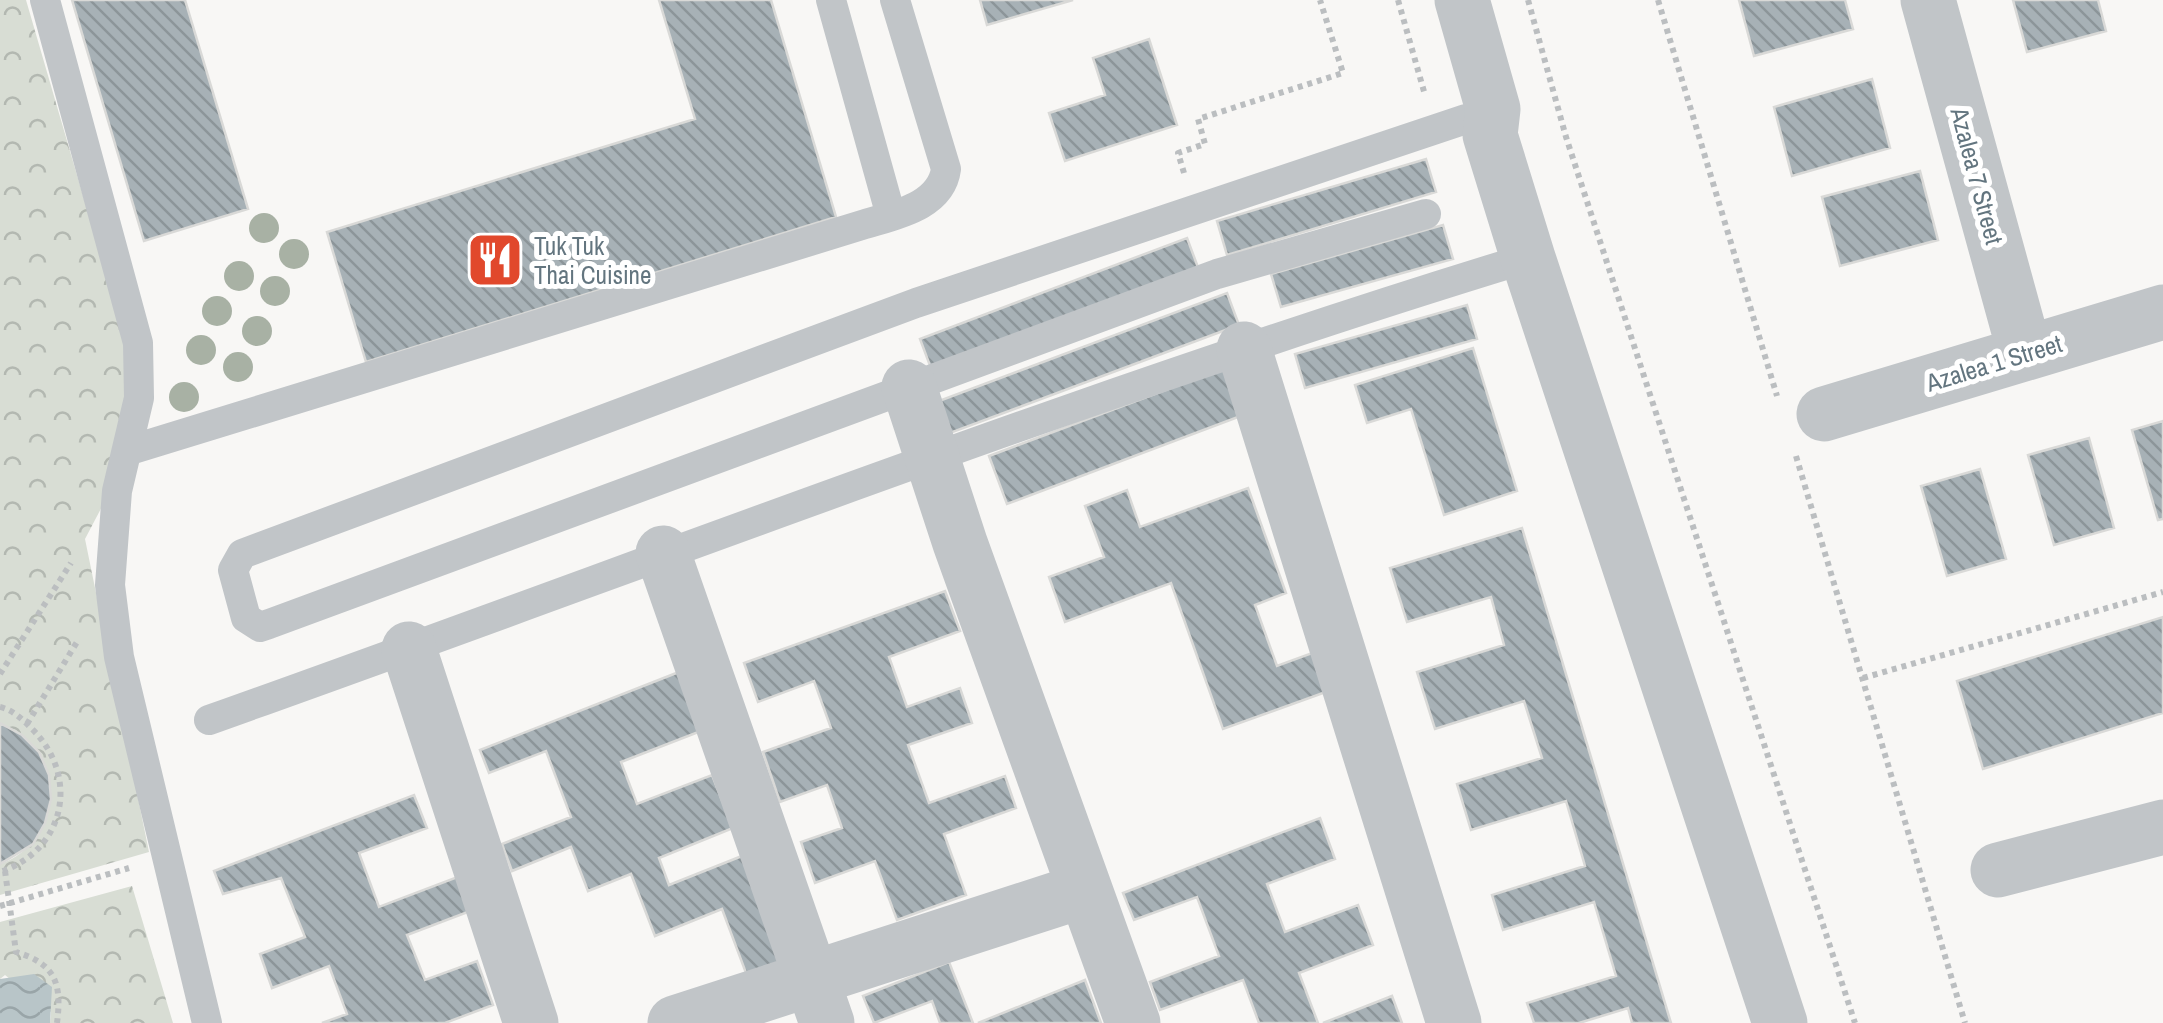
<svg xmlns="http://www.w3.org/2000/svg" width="2163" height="1023" font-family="'Archivo Narrow',sans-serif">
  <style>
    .park { fill: url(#park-crowns) }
    .water { fill: url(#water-waves) }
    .building { fill: url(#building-back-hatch); stroke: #d9d9d7; stroke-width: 2.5 }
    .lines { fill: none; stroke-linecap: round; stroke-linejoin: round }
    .path { stroke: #bbbec0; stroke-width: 6; stroke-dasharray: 5 5; stroke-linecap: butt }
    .service { stroke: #c1c5c8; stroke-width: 30 }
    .minor { stroke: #c1c5c8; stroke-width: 55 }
    .tree { fill: #a8b1a4 }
    .labels { text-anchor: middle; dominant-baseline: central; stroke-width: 10; stroke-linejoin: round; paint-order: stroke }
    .street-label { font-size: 25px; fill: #63757f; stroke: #fff }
    .poi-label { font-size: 25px; fill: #63757f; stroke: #fff; text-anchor: start }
  </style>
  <defs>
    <pattern id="park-crowns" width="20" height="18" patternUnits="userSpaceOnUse" patternTransform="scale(2.5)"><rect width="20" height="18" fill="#d8ddd4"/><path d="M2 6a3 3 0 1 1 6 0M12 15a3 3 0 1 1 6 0" fill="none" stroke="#b3b8b1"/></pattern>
    <pattern id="water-waves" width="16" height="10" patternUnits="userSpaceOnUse" patternTransform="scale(2.5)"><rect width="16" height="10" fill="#b8c5c8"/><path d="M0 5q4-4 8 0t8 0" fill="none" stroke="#99a5a8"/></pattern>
    <pattern id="building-back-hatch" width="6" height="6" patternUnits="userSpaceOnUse" patternTransform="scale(2.5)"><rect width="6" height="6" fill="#a7b1b6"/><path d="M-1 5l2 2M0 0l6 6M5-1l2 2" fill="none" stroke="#8c9599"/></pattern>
  </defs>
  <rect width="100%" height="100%" fill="#f8f7f5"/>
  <path class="park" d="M0 0H26L148 419 85 539 149 852 0 895V864C46 848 63 794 38 752 30 738 14 730 0 723Z
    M132 886 173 1023H50L51 1012 5 975 0 979V922Z"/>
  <path class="water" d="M34 974 52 987 50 1023H0V979Z"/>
  <path class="building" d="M72 0H185L248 209 144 241Z
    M659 0H771L836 217 366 362 327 232 695 119Z
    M980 0H1073L987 25Z
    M1739 0H1845L1853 29 1754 56Z
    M2013 0H2098L2106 31 2027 52Z
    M1149 39 1177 125 1065 161 1049 113 1105 95 1093 58Z
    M1872 79 1890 148 1792 176 1774 107Z
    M1426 159 1436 192 1227 255 1217 221Z
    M1920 171 1938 240 1840 266 1822 197Z
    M1443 225 1453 259 1281 307 1271 274Z
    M1187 238 1199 270 932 371 920 339Z
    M1227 293 1239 325 950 433 939 401Z
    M1467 305 1477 339 1305 388 1295 354Z
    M1473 348 1517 491 1444 515 1411 409 1367 423 1355 385Z
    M1227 367 1246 414 1007 504 989 456Z
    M2163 421V519L2158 520 2132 430Z
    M2089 438 2114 528 2054 545 2028 455Z
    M1980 469 2006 559 1947 576 1921 486Z
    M1248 488 1286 593 1255 605 1277 666 1323 649 1337 688 1223 729 1171 583 1065 622 1049 577 1104 557 1085 506 1127 490 1140 527Z
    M1522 528 1671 1023H1632L1628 1008 1579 1023H1534L1527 1003 1616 976 1594 902 1503 930 1492 895 1585 866 1566 801 1471 830 1457 784 1542 758 1524 701 1435 729 1417 672 1504 645 1491 597 1407 622 1390 568Z
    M945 591 960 631 889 657 907 707 960 688 972 723 908 745 929 803 1005 776 1016 808 944 834 966 895 897 920 875 861 815 883 801 842 842 828 827 785 780 802 763 752 831 728 814 681 758 702 744 663Z
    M2163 617V713L1983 769 1957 681Z
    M679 672 701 731 621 762 637 804 712 775 733 828 659 858 669 885 742 856 785 968 749 981 722 909 655 936 631 874 588 891 571 847 512 871 502 844 571 817 546 751 489 773 480 750Z
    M0 723 22 735 39 752 49 775 51 799 45 823 33 844 0 864Z
    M414 795 427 828 359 853 379 907 460 876 473 910 407 935 425 980 477 961 493 1005 445 1023H322L347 1014 329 966 272 988 260 954 305 937 281 878 223 894 214 871Z
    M1320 818 1335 859 1267 884 1285 932 1358 905 1373 945 1299 973 1318 1023H1259L1243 980 1160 1010 1150 982 1219 956 1197 897 1134 920 1123 893Z
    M949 962 973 1023H940L932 1001 874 1023 863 996Z
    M1085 980 1101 1023H978Z
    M1392 996 1402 1023H1323Z"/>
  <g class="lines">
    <path class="path" d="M1398 0 1425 95
      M1528 0 1566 137 1855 1023
      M1658 0 1777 396
      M1184 173 1178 153 1205 144 1198 119 1343 73 1320 0
      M1796 456 1965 1023
      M0 674 71 563
      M1863 678 2163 592
      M0 707C13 710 22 719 32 729 80 776 66 850 0 872
      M27 724 77 642
      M5 871 16 952C56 964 62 984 57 1023
      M0 906 129 868"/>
    <path class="service" d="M45 0 138 343 139 398 117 491 110 585 119 657 207 1023
      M831 0 891 216
      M1426 214 1217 274 269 624 260 627 246 618 233 570 242 554 916 303 1466 119
      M127 451 862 225C894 215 941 207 946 169L895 0
      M209 720C648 564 1082 394 1528 258"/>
    <path class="minor" d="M1462 0 1493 109 1490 135 1528 258 1780 1023
      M1928 0 2025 353
      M1244 349 1454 1023
      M909 387 960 543 1133 1023
      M1824 414 2163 312
      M663 553 827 1023
      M409 649 531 1023
      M1998 870 2163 827
      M675 1023 1085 890"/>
  </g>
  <g class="tree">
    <circle cx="264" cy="228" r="15"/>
    <circle cx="294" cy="254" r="15"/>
    <circle cx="239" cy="276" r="15"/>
    <circle cx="275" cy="291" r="15"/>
    <circle cx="217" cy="311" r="15"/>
    <circle cx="257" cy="331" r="15"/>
    <circle cx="201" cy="350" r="15"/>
    <circle cx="238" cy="367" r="15"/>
    <circle cx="184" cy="397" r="15"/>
  </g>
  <defs>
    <g id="restaurant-square" transform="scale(2.875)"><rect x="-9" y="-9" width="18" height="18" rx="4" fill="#e1482c" stroke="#fff"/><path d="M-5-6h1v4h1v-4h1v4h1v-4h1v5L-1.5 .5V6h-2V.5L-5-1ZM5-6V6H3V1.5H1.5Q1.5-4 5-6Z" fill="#fff"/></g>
  </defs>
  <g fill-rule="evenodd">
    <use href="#restaurant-square" x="495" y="260"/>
  </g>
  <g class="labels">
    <g class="street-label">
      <text transform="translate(1977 176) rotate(75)">Azalea 7 Street</text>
      <text transform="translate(1994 363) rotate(-17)">Azalea 1 Street</text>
    </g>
    <g class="poi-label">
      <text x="534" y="246">Tuk Tuk<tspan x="534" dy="29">Thai Cuisine</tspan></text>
    </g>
  </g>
</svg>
